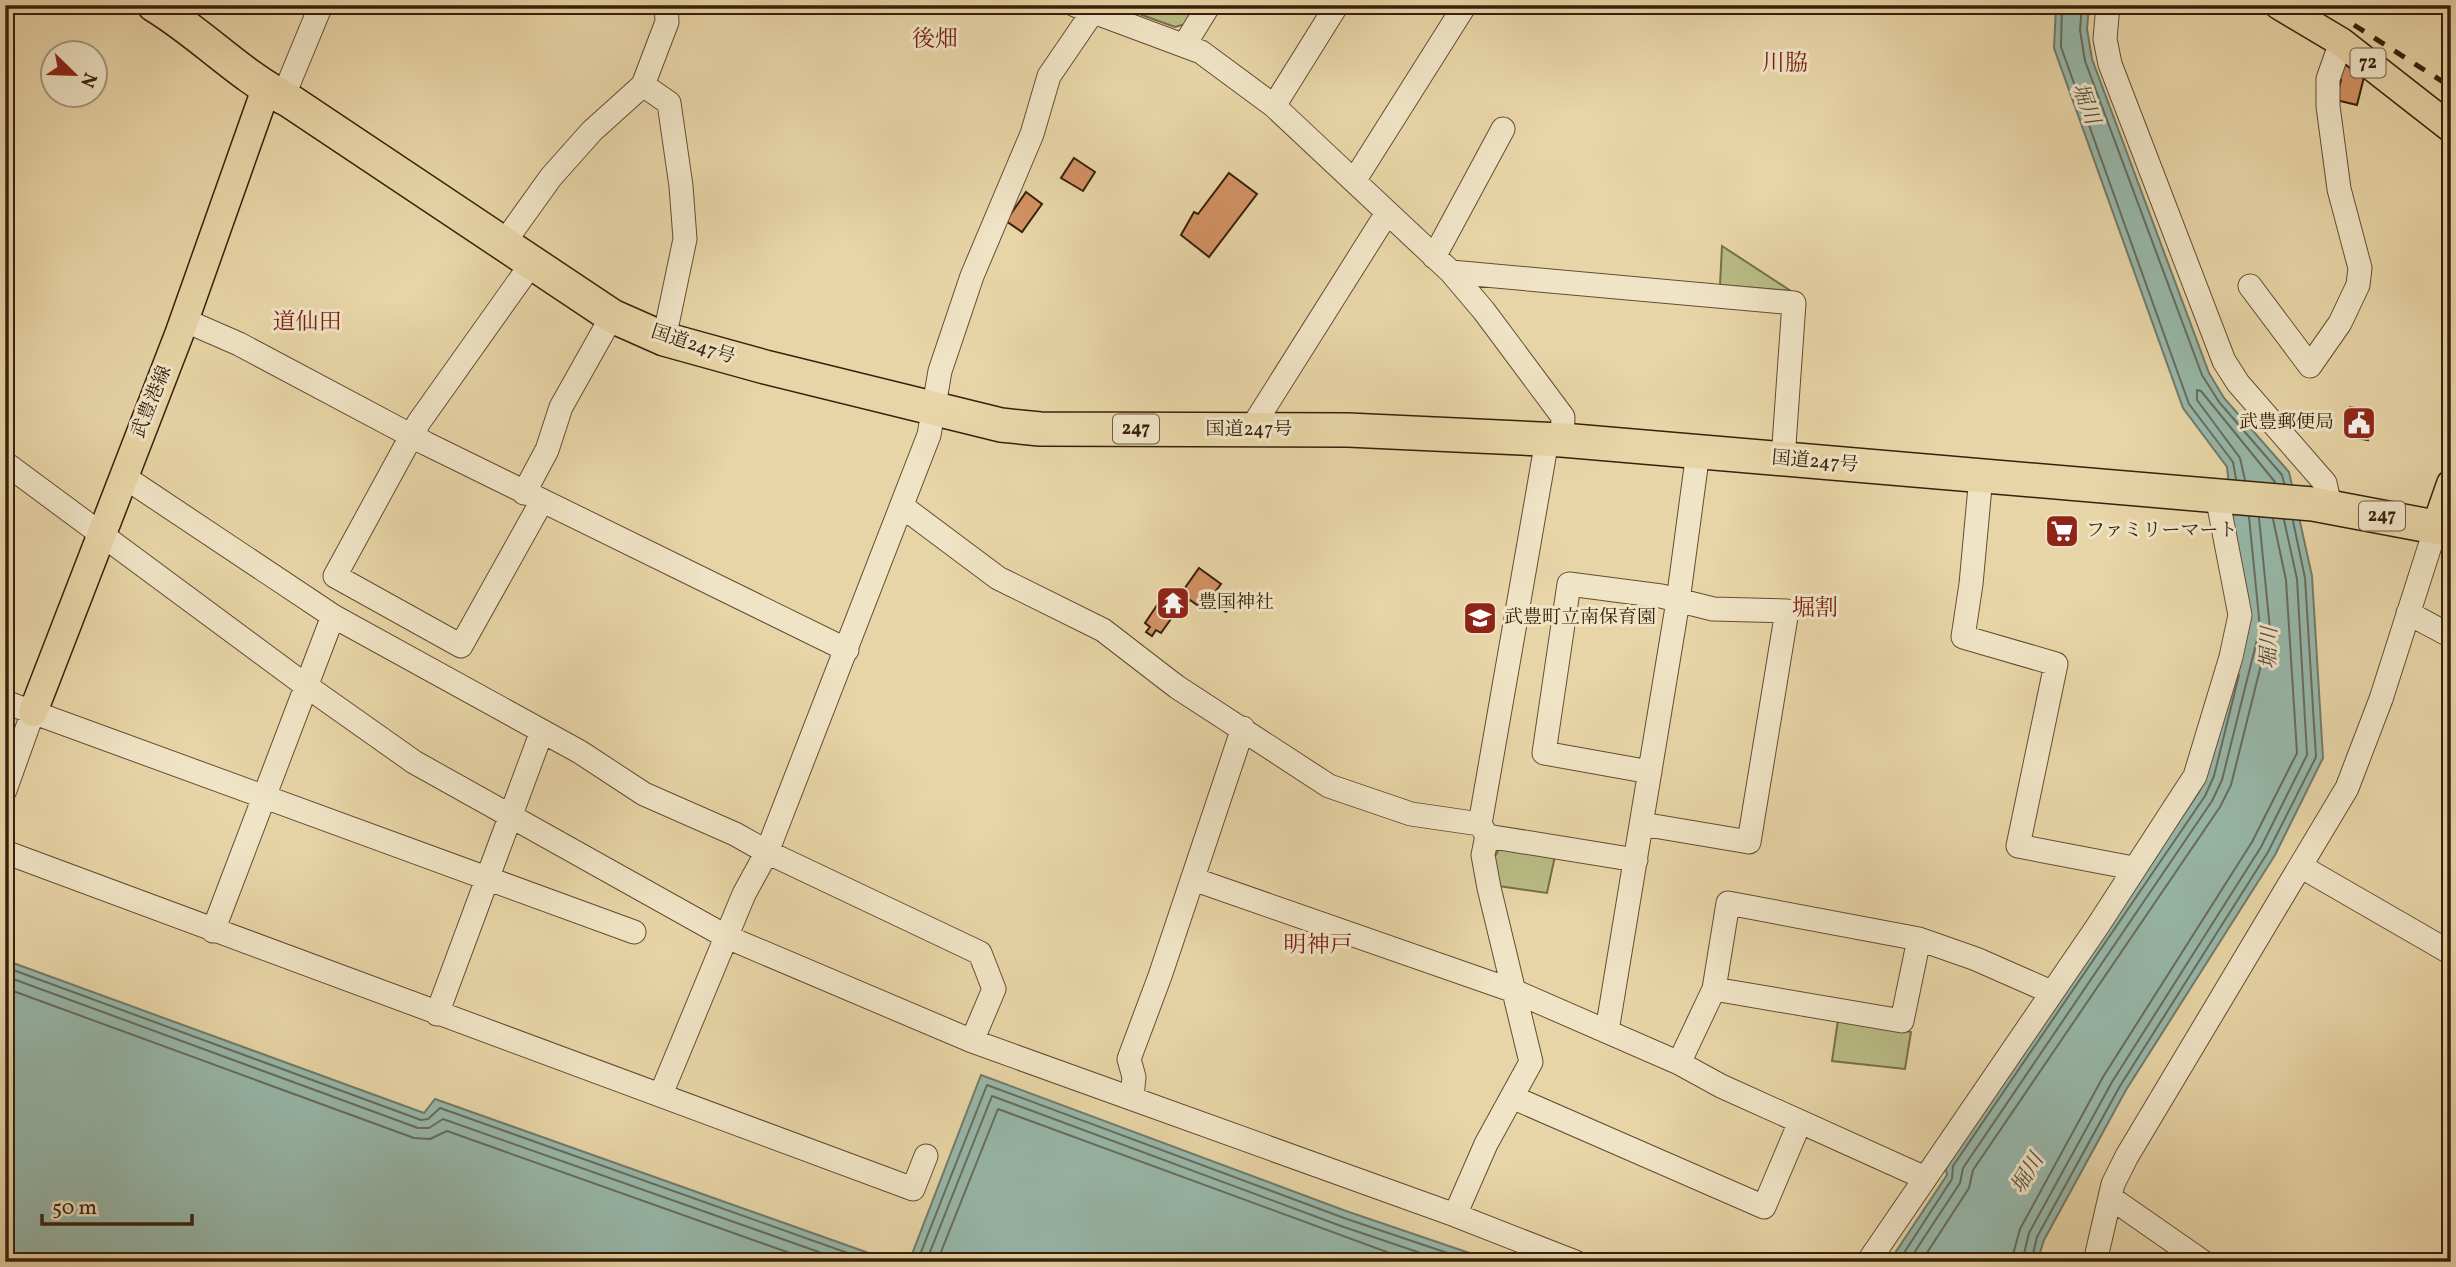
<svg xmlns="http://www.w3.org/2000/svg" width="2456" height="1267" font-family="Vollkorn,'Noto Serif JP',serif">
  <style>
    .green { fill: #b9bc85; stroke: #786e48; stroke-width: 2 }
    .water { fill: #97b8ab; stroke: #717b6b; stroke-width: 2 }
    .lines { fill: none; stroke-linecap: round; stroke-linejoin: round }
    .shore { stroke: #676c5c; stroke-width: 2 }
    .building { fill: #d29163; stroke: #37200c; stroke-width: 2 }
    .minor-casing { stroke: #634d33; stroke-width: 25 }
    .major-casing { stroke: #37200c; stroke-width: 31 }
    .highway-casing { stroke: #37200c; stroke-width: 36 }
    .minor { stroke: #f0e4c6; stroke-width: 23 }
    .major { stroke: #e8d5a7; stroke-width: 28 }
    .highway { stroke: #e8d5a7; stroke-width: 33 }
    .rail { stroke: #37200c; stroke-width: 5; stroke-dasharray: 12 12; stroke-linecap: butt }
    .labels { text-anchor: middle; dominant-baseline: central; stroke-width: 6; stroke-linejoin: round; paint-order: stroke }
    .shield { fill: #f0e4c6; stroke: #6e5b44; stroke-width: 2 }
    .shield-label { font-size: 18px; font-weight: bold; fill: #37200c }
    .street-label { font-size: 19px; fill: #37200c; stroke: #f0e4c6 }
    .poi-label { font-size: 19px; fill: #37200c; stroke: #f0e4c6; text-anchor: start }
    .water-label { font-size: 21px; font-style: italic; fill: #544e3c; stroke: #f0e4c6 }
    .quarter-label { font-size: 23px; fill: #7a1f14; stroke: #f0e4c6 }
  </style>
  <rect width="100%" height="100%" fill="#e8d5a7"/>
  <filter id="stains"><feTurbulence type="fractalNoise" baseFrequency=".00286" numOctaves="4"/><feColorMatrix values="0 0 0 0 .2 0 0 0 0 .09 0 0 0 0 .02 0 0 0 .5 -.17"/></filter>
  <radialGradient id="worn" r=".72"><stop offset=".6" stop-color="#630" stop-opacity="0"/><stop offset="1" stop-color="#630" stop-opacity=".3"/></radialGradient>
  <path class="green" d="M1197 5 1186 24 1175 27 1117 6Z
    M1722 246 1791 291 1720 285Z
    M1499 849 1555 856 1547 893 1499 886 1494 858Z
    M1838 1020 1911 1032 1905 1069 1832 1061Z"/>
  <path class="water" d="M2056 5H2089L2087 29 2092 59 2209 373 2224 398 2289 472 2312 576 2323 758 2275 855 2126 1090 2044 1240 2037 1262H1889L1947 1175 1945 1165 2199 792 2207 774 2244 626 2227 467 2183 408 2054 48Z
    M5 960 424 1113 435 1099 894 1262H5Z
    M981 1075 1346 1211 1496 1262H909Z"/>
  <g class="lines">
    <path class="shore" d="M2062 5 2061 47 2189 404 2233 462 2236 479
      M2082 5 2080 30 2085 61 2202 375 2219 402 2282 475 2284 483
      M2245 480 2240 458 2197 400V390L2201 391 2275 482
      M5 967 421 1120 428 1119 440 1108 873 1262
      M5 976 418 1128H429L443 1119 847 1262
      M5 988 414 1138 430 1139 447 1131 815 1262
      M917 1262 987 1085 1344 1218 1474 1262
      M926 1262 992 1096 1341 1226 1447 1262
      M937 1262 998 1109 1414 1262
      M1898 1262 1952 1179 1953 1166 2205 796 2214 776 2239 675
      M1908 1262 1960 1183 1963 1168 2212 801 2222 780 2260 628 2249 517
      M1921 1262 1969 1188 1973 1170 2220 807 2231 785 2270 629 2259 518
      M2011 1262 2020 1229 2103 1077 2252 842 2297 753 2286 580 2273 519
      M2022 1262 2029 1233 2112 1082 2261 847 2307 755 2297 579 2284 520
      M2031 1262 2037 1237 2120 1086 2268 852 2316 757 2305 578 2293 521"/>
  </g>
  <path class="building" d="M2341 62 2364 77 2357 105 2336 100 2341 80 2337 79Z
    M1074 158 1095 172 1083 191 1061 178Z
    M1229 173 1257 194 1209 257 1181 235 1194 212 1198 214Z
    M1026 192 1042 204 1022 232 1006 221Z
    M2350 407 2372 411 2368 440 2345 436Z
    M1199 568 1221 584 1215 592 1232 604 1226 612 1206 598 1200 607 1190 600 1180 615 1176 612 1161 633 1156 630 1152 636 1146 632 1150 627 1145 623 1166 592 1179 602 1183 597 1180 595Z"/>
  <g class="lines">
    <g class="minor-casing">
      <path id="minor" d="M1075 5 1201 52 1274 106 1451 272 1484 311 1563 417 1562 440
        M2108 5 2105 39 2110 64 2224 361 2238 383 2325 483 2330 506
        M1185 44 1209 5
        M643 85 669 103 681 186 685 239 664 339
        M283 97 321 5
        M1274 106 1337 5
        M1354 181 1465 5
        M503 244 551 177 592 131 643 85 667 22 666 5
        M1434 257 1503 129
        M532 263 419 422 335 576 461 646 542 501
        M1451 272 1794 303 1783 459
        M2250 286 2310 366 2340 323 2358 285 2360 268 2339 189 2328 106V79L2341 42
        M184 320 239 344 427 444 847 650
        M1251 429 1387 213
        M5 463 305 685 414 762 727 937 972 1041 1455 1215 1575 1262
        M123 476 333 616 580 752 644 794 735 834 767 852 980 953 994 989 972 1041
        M1981 476 1971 584 1963 637 2056 664 2018 846 2133 868
        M524 493 547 450 561 407 612 316
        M903 507 998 578 1103 630 1177 687 1329 786 1411 814 1480 824
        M2408 613 2451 636
        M5 702 634 932
        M5 790 33 712
        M1642 824 1749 842 1787 611 1713 609 1661 596 1569 584 1544 753 1650 772
        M1487 836 1636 860
        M5 852 913 1189 926 1156
        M2302 867 2451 953
        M1193 879 1514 991 1679 1063 1721 1086 1925 1178
        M213 931 333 616
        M1714 989 1902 1021 1919 939
        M437 1014 542 731
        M1607 1031 1678 601 1698 452
        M1679 1063 1714 989 1728 903 1919 939 1976 959 2051 992
        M661 1094 744 894 767 852 929 435 940 371 972 276 1032 134 1049 76 1092 13
        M1132 1097 1134 1077 1129 1059 1160 976 1243 728
        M1512 1097 1764 1207 1800 1122
        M2111 1198 2203 1262
        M1455 1215 1486 1144 1531 1062 1489 888 1483 855 1487 836 1480 824 1547 440
        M1868 1262 2097 927 2195 776 2231 657 2240 615 2217 496
        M2095 1262 2113 1184 2127 1156 2347 788 2381 699 2436 527"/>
    </g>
    <g class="major-casing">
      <path id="major" d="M2279 5 2341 42 2451 128
        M2436 527 2451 484
        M33 712 180 332 266 89"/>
    </g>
    <g class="highway-casing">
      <path id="highway" d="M154 5C202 34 240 76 290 101L612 316 664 339 765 367 1001 425 1040 429 1348 430 1562 440 2313 504 2451 530"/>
    </g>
    <use href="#minor" class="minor"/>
    <use href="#major" class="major"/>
    <use href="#highway" class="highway"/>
    <path class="rail" d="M2354 25 2451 87"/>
  </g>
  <defs>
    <g id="civic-square" transform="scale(1.75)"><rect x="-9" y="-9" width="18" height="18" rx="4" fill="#8f2418" stroke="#f0e4c6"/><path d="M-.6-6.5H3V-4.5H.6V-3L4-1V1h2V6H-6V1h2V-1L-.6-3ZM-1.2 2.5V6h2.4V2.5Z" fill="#fff"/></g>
    <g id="supermarket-square" transform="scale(1.75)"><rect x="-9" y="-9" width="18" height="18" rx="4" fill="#8f2418" stroke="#f0e4c6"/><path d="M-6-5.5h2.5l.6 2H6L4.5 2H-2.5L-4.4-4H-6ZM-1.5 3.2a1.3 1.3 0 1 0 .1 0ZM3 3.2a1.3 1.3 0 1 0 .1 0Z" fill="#fff"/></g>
    <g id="temple-square" transform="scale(1.75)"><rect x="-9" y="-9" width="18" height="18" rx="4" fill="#8f2418" stroke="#f0e4c6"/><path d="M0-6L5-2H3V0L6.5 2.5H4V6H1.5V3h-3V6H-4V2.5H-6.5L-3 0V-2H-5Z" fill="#fff"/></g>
    <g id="school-square" transform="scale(1.75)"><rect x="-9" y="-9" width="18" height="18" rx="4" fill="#8f2418" stroke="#f0e4c6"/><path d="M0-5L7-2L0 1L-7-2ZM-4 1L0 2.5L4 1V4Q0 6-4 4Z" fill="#fff"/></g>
  </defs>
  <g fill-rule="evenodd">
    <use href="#civic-square" x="2359" y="423"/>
    <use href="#supermarket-square" x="2062" y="531"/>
    <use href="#temple-square" x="1173" y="603"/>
    <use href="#school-square" x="1480" y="618"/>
  </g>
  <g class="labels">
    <g class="shield">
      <rect x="2350.5" y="48.5" width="35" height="29" rx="5"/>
      <rect x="1113" y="414.5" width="46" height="29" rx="5"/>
      <rect x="2359" y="501.5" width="46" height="29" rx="5"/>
    </g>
    <g class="shield-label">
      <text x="2368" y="63">72</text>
      <text x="1136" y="429">247</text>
      <text x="2382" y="516">247</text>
    </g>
    <g class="street-label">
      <text transform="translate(693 345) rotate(18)">国道247号</text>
      <text transform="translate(152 402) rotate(-68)">武豊港線</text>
      <text x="1249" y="430">国道247号</text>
      <text transform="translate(1815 462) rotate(5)">国道247号</text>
    </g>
    <g class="poi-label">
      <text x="2334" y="423" text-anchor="end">武豊郵便局</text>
      <text x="2086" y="531">ファミリーマート</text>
      <text x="1198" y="603">豊国神社</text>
      <text x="1504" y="618">武豊町立南保育園</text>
    </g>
    <g class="water-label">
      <text transform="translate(2085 104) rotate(69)">堀川</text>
      <text transform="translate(2270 648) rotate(-88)">堀川</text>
      <text transform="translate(2028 1174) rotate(-59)">堀川</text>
    </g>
    <g class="quarter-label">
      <text x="935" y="40">後畑</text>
      <text x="1785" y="64">川脇</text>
      <text x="307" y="323">道仙田</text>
      <text x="1815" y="609">堀割</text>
      <text x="1318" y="946">明神戸</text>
    </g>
  </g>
  <rect width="2456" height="1267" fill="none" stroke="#e8d5a7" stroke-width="28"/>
  <rect x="7" y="7" width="2442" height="1253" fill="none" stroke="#37200c" stroke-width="3.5"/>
  <rect x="14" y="14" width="2428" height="1239" fill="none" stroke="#37200c" stroke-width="2"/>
  <g transform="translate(74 74) rotate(113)"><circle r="33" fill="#f0e4c6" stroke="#a6967c" stroke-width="2"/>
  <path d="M0-5L12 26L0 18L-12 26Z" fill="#8f2418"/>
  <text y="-10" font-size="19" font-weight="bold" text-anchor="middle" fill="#37200c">N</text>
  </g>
  <path d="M42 1214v10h150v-10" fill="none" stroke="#37200c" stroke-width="3.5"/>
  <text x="52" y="1214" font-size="21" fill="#37200c" stroke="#f0e4c6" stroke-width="5" paint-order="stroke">50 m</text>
  <rect width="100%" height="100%" filter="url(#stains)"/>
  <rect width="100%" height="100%" fill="url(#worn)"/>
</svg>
